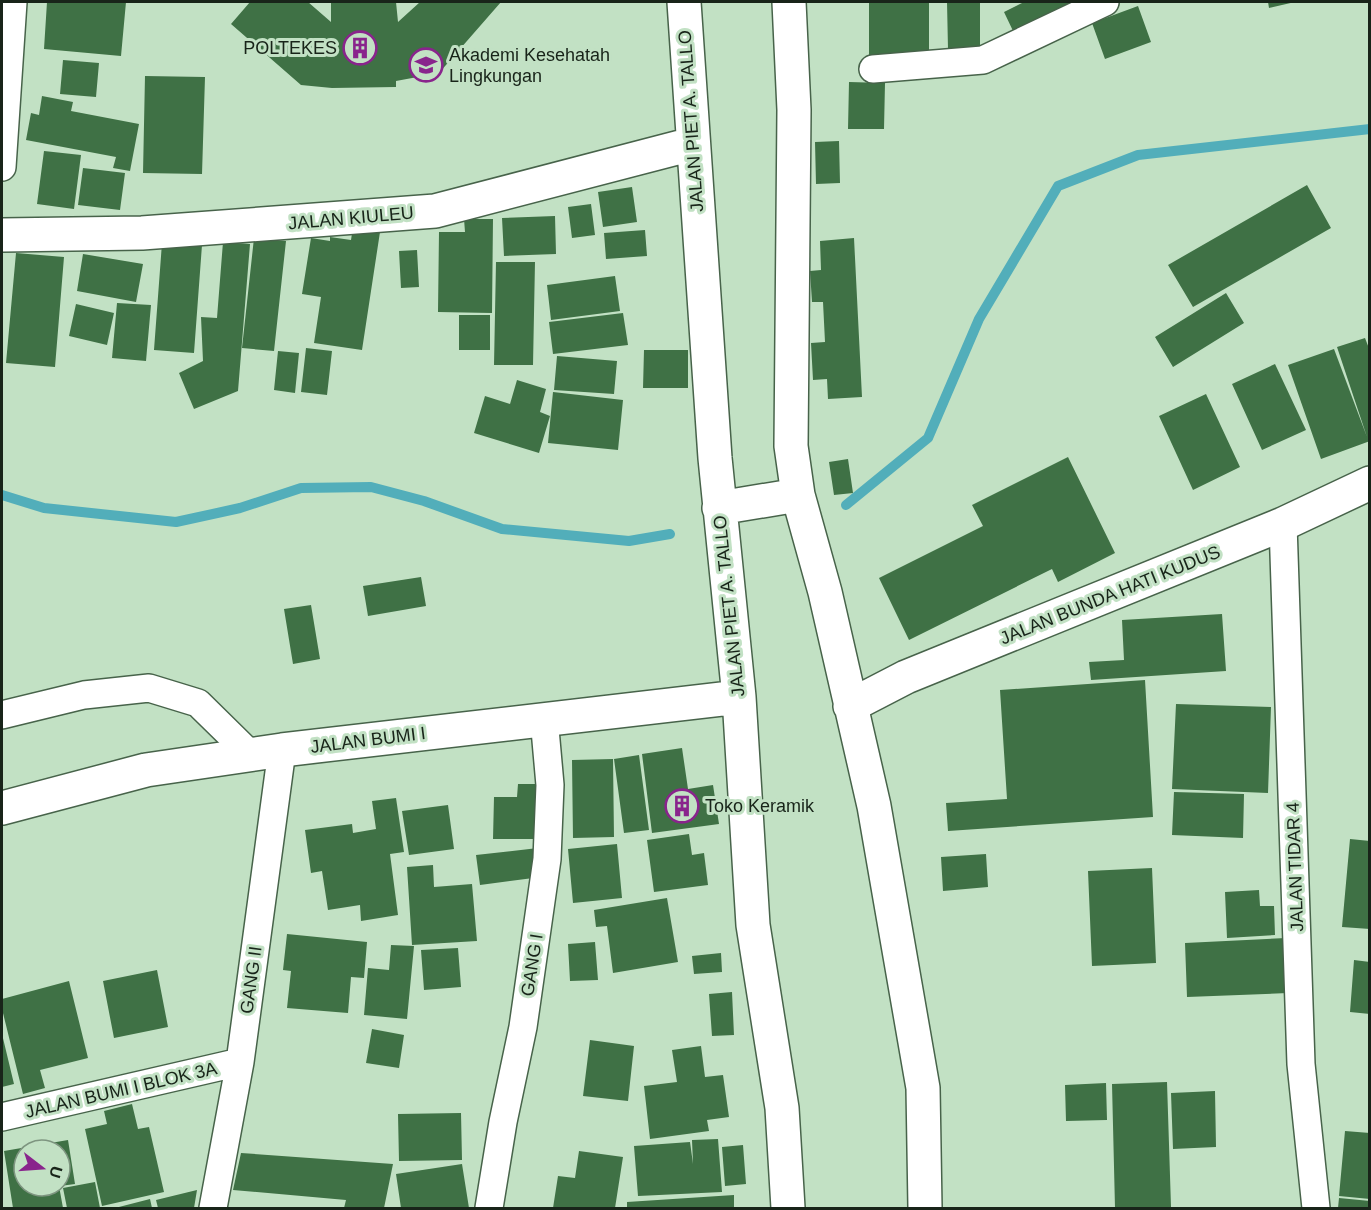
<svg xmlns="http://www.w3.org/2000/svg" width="1371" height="1210" font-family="Helvetica,sans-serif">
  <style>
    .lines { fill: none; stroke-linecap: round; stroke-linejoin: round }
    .stream { stroke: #52aeba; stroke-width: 10 }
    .building { fill: #3f7145 }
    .street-casing { stroke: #47634a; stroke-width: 30 }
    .secondary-casing { stroke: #47634a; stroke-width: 36 }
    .street { stroke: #fff; stroke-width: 27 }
    .secondary { stroke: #fff; stroke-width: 33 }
    .labels { text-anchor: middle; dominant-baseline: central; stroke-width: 6; stroke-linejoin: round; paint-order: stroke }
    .poi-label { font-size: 18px; fill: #182419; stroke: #c2e1c4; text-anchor: start }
    .street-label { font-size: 18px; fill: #182419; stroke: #c2e1c4 }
  </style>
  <rect width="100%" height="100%" fill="#c2e1c4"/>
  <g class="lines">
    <path class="stream" d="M2 495 44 508 176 522 240 508 301 488 371 487 424 501 502 529 629 541 670 534
      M846 505 928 438 979 319 1058 186 1138 155 1370 129"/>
  </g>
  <path class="building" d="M47 2H126L121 56 44 49Z
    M250 2H308L331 22V2H396L398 22 420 2H501L439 73 396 81V87L332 88 301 85 231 24Z
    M869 2H929V55L869 56Z
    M947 2H980V48L948 49Z
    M1024 2H1077L1014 33 1004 12Z
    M1268 2H1295L1269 8Z
    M1138 6 1151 42 1105 59 1092 23Z
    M63 60 99 63 96 97 60 94Z
    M145 76 205 77 202 174 143 173Z
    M849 82 885 83 884 129H848Z
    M42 96 73 102 71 111 139 124 130 171 113 168 116 157 26 140 31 113 39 115Z
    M839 141 840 183 816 184 815 142Z
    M44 151 81 155 74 209 37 204Z
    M83 168 125 173 120 210 78 205Z
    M1307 185 1331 228 1193 307 1168 265Z
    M632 187 637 222 603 227 598 192Z
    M591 204 595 235 572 238 568 207Z
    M555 216 556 254 504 256 502 218Z
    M464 219H493L492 313 438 312 439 232H465Z
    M353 227 380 232 362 350 314 343 321 297 302 294 311 238 330 241V237L351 240Z
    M645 230 647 256 606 259 604 233Z
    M254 238 286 241 274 351 242 348Z
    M854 238 862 397 828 399 827 379 813 380 811 343 825 342 823 302H812L810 271 821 270 820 241Z
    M223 242 250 244 238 391 194 409 179 373 203 361 201 317 217 318Z
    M162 243 202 245 194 353 154 350Z
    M417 250 419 287 401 288 399 251Z
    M16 253 64 257 55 367 6 363Z
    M83 254 143 264 136 302 77 291Z
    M496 262H535L533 365H494Z
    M615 276 620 311 551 320 547 285Z
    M1226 293 1244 323 1173 367 1155 337Z
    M117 303 151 305 146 361 112 358Z
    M76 304 114 313 107 345 69 336Z
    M623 313 628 345 553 354 549 322Z
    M459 315H490V350H459Z
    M1365 338 1370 351V441L1321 459 1288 365 1334 349 1367 437 1337 347Z
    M306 348 332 351 327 395 301 392Z
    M644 350H688V388H643Z
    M278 351 299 353 295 393 274 390Z
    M557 356 617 361 614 394 554 390Z
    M1275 364 1306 430 1262 450 1232 384Z
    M517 380 546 389 540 412 550 416 539 453 474 433 485 396 510 404Z
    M553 392 623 400 618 450 548 443Z
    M1206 394 1240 467 1193 490 1159 416Z
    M1068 457 1115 553 1058 582 1052 569 909 640 879 578 983 526 972 505Z
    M848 459 853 493 834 495 829 462Z
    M421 577 426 606 368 616 363 586Z
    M311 605 320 659 293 664 284 609Z
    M1222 614 1226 671 1091 680 1089 662 1124 660 1122 620Z
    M1145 680 1153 817 948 831 946 803 1007 799 1000 690Z
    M1176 704 1271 707 1268 793 1172 789Z
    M682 748 688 789 713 785 719 824 652 833 642 754Z
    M639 755 649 830 624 833 614 759Z
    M613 759 614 837 573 838 572 760Z
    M518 784H538L537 839H493L494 797H517Z
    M1174 792 1244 794 1243 838 1172 835Z
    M396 798 404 852 390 854 398 915 361 921 360 905 328 910 322 871 311 873 305 830 352 824 353 833 376 829 372 801Z
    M448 805 454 849 409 855 402 811Z
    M689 834 692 855 704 853 708 885 654 892 647 840Z
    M1350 839 1370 841V929L1342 927Z
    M617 844 622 898 573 903 568 849Z
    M538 848 541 877 480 885 476 855Z
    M986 854 988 887 943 891 941 857Z
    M433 865 434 887 472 884 477 941 412 945 407 867Z
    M1152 868 1156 963 1092 966 1088 871Z
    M1259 890 1260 906H1274L1275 935 1227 938 1225 892Z
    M667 898 678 962 613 973 607 926 596 927 594 910Z
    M287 934 367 942 364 978 351 977 348 1013 287 1008 291 971 283 970Z
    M1286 938 1288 993 1187 997 1185 943Z
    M595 942 598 980 570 981 568 944Z
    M391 945 414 946 407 1019 364 1015 368 968 389 970Z
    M458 948 461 987 424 990 421 950Z
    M721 953 722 972 694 974 692 956Z
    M1354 960 1370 962V1014L1350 1012Z
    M157 970 168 1027 114 1038 103 981Z
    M69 981 88 1058 40 1070 45 1088 23 1094 2 1009V999Z
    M732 992 734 1035 712 1036 709 994Z
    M372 1029 404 1035 399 1068 366 1063Z
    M2 1034 14 1084 2 1087Z
    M590 1040 634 1046 628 1101 583 1096Z
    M701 1046 705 1077 723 1075 729 1117 707 1120 709 1131 650 1139 644 1086 677 1082 672 1050Z
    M1167 1082 1171 1207 1115 1208 1112 1084Z
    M1106 1083 1107 1120 1066 1121 1065 1085Z
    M1215 1091 1216 1147 1173 1149 1171 1093Z
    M132 1104 138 1129 149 1127 164 1192 102 1206 85 1129 107 1124 104 1111Z
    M461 1113 462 1160 399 1161 398 1114Z
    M1345 1131 1370 1133V1199L1339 1196Z
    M718 1139 722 1192 638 1196 634 1146 690 1142 693 1164 692 1140Z
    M68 1140 75 1184 60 1186V1150H24V1186H59L63 1208H13L4 1151Z
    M743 1145 746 1184 725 1186 722 1147Z
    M579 1151 623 1157 615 1208H553L558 1176 575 1178Z
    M241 1153 393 1164 384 1208H344L346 1200 233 1190Z
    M462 1164 469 1208H401L396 1174Z
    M95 1182 100 1208H67L63 1188Z
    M197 1190 194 1208H158L156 1200Z
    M734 1195V1208H627V1202Z
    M1339 1198 1370 1201V1208H1338Z
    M150 1199 152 1208H115Z"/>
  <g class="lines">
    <g class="street-casing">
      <path id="street" d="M873 69 983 60 1105 2
        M2 167 13 2
        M1283 524 1301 1064 1316 1208
        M2 715 84 695 149 688 198 703 251 755
        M2 1117 240 1062
        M213 1208 240 1062 282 750
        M489 1208 503 1122 523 1027 547 859 550 785 544 718"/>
    </g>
    <g class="secondary-casing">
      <path id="secondary" d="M684 2 715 458 739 697 753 925 782 1108 788 1208
        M789 2 794 110 791 446 798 495 825 592 874 806 923 1088 925 1208
        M2 235 142 233 435 211 692 144
        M719 508 798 495
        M850 706 906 677 1283 524 1370 483
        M2 808 146 770 282 750 739 697"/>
    </g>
    <use href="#street" class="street"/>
    <use href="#secondary" class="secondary"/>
  </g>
  <defs>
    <g id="building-ring" transform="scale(1.725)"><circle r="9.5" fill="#c2e1c4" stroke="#89248c" stroke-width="1.5"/><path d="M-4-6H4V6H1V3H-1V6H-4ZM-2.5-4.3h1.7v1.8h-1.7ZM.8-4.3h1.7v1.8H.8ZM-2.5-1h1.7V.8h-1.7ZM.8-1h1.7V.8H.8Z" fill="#89248c"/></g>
    <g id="university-ring" transform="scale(1.725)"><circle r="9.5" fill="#c2e1c4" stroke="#89248c" stroke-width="1.5"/><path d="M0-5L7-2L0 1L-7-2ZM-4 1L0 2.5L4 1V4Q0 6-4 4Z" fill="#89248c"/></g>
  </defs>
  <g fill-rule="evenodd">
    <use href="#building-ring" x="360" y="48"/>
    <use href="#university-ring" x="426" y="65"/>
    <use href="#building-ring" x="682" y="806"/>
  </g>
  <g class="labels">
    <g class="poi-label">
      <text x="337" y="48" text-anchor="end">POLTEKES</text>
      <text x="449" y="55">Akademi Kesehatah<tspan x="449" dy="21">Lingkungan</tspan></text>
      <text x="705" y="806">Toko Keramik</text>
    </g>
    <g class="street-label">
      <text transform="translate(691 121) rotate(-94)">JALAN PIET A. TALLO</text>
      <text transform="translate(351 218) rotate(-5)">JALAN KIULEU</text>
      <text transform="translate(1110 595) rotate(-22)">JALAN BUNDA HATI KUDUS</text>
      <text transform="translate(729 606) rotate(-96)">JALAN PIET A. TALLO</text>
      <text transform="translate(368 740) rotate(-7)">JALAN BUMI I</text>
      <text transform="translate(1295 867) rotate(-92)">JALAN TIDAR 4</text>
      <text transform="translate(532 965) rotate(-81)">GANG I</text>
      <text transform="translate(251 980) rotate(-82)">GANG II</text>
      <text transform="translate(121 1090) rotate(-13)">JALAN BUMI I BLOK 3A</text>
    </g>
  </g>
  <rect width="1371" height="1210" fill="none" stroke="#182419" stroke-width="6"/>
  <g transform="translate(42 1168) rotate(107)"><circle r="28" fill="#c2e1c4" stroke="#7e9580" stroke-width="1.5"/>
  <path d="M0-4.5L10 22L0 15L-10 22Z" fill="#89248c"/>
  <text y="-9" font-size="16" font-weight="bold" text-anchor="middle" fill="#182419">U</text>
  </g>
</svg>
